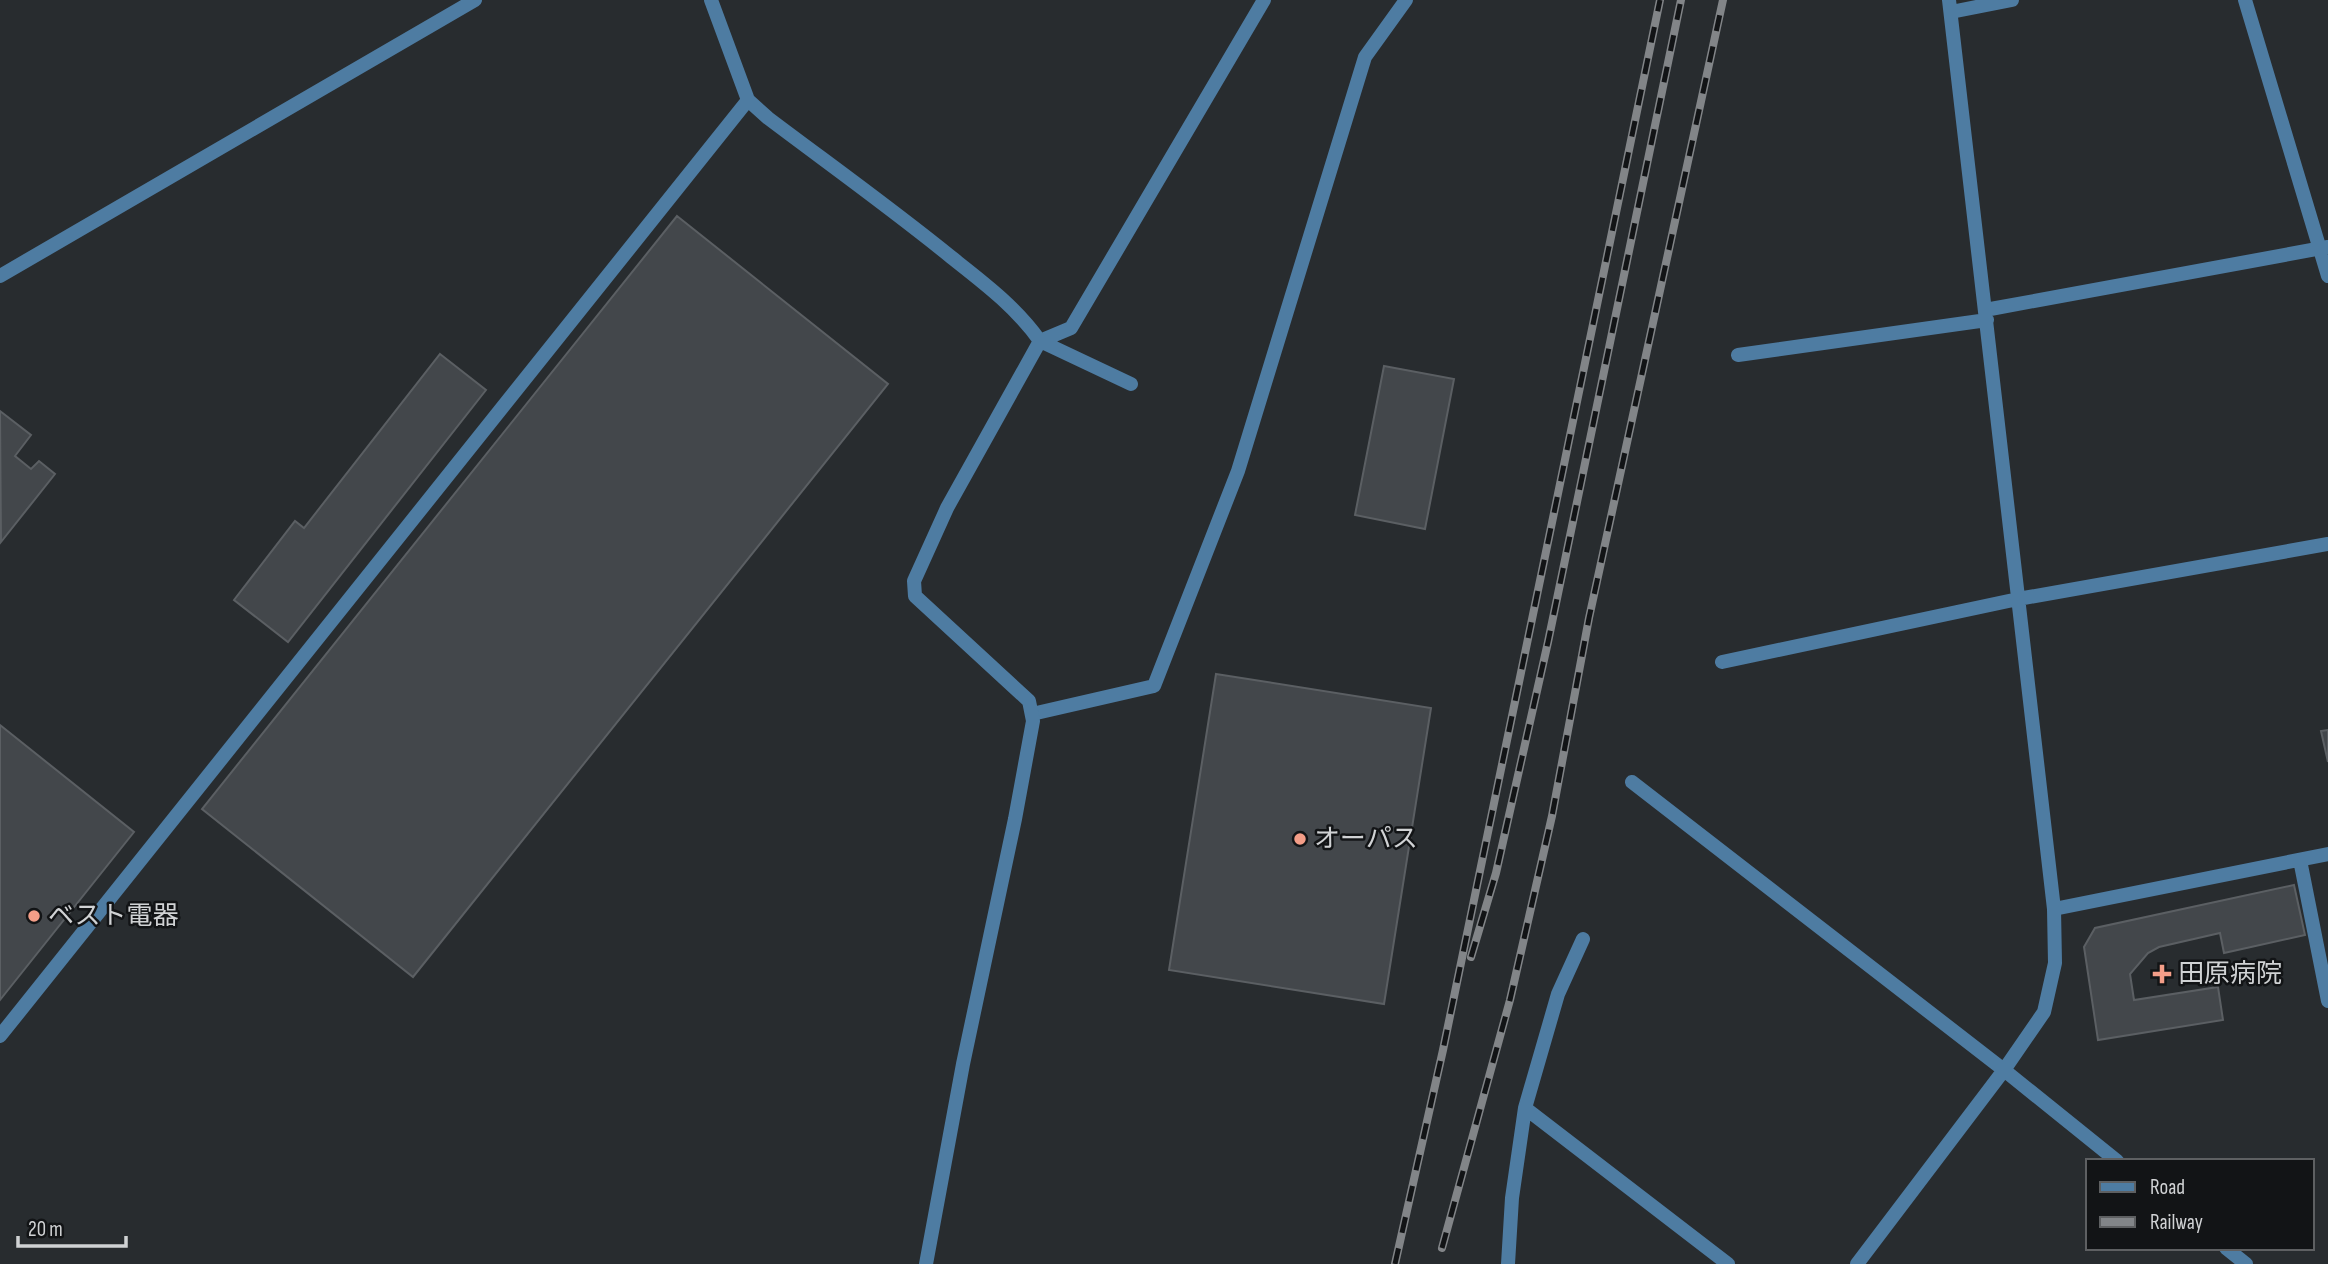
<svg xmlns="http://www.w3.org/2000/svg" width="2328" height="1264" font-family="'Sofia Sans Condensed','Noto Sans JP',sans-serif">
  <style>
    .building { fill: #43474b; stroke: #5b5f63; stroke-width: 2 }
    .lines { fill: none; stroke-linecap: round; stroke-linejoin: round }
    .lane { stroke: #4e7ca2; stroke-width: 14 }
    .street { stroke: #4e7ca2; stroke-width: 14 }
    .rail-casing { stroke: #828588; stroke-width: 8 }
    .rail { stroke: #121416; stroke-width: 5; stroke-dasharray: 16; stroke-linecap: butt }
    .poi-dot { fill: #f49e88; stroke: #121416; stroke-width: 2.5 }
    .labels { text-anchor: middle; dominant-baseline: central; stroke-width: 5; stroke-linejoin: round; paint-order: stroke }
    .poi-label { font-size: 26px; fill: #d0d2d4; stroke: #121416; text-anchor: start }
  </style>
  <rect width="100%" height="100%" fill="#282c2f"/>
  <path class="building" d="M677 216 888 384 413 977 202 809Z
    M440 354 486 390 288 642 234 600 295 521 304 528Z
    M1384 366 1454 379 1425 529 1355 515Z
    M0 411 31 435 15 456 31 469 39 461 55 474 1 542Z
    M1216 674 1431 708 1384 1004 1169 970Z
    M0 725 134 832 0 1000Z
    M2328 730V762L2321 731Z
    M2294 885 2305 935 2224 953 2220 933 2159 947 2148 953 2130 974 2134 1000 2218 987 2223 1020 2098 1040 2084 947 2095 928Z"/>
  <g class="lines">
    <path class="lane" d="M1032 714 1154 686 1238 471 1365 57 1406 0"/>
    <path class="street" d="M711 0 748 100 768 118C829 164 892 209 951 257 984 283 1016 307 1040 341L947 508 914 581 915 596 1029 701 1033 721 1015 819 963 1064 926 1264
      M2245 0 2328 276
      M1951 12 2012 0
      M0 276 475 0
      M1985 310 2328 247
      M1040 341 1071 328 1264 0
      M1040 341 1131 384
      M1738 355 1987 320
      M1722 662 2018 599 2328 544
      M1632 782 2004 1070 2117 1161
      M2300 860 2328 1001
      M2054 909 2328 854
      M0 1036 748 100
      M1525 1108 1728 1264
      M2226 1248 2246 1264
      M1508 1264 1512 1198 1525 1108 1558 994 1583 939
      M1857 1264 2004 1070 2044 1012 2055 963 2054 909 1949 0"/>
    <g class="rail-casing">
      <path id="rail" d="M1471 957 1496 873 1548 642 1681 0
        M1442 1248 1510 1000 1552 816 1589 618 1723 0
        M1395 1264 1443 1050 1660 0"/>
    </g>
    <use href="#rail" class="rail"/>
  </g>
  <g class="poi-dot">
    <circle cx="1300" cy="839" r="7"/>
    <circle cx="34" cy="916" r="7"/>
    <path d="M2158.5 963.5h7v7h7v7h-7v7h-7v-7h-7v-7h7z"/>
  </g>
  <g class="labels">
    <g class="poi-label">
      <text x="1314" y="839">オーパス</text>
      <text x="48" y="916">ベスト電器</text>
      <text x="2178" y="974">田原病院</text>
    </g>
  </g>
  <rect x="2086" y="1159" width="228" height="91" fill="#121416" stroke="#5e6062" stroke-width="2"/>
  <rect x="2100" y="1182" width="35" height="10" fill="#4e7ca2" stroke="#5e6062" stroke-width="2"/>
  <text x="2150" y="1194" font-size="21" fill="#d0d2d4">Road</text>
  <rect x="2100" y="1217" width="35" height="10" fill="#828588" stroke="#5e6062" stroke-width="2"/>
  <text x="2150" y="1229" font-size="21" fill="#d0d2d4">Railway</text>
  <path d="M18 1236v10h108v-10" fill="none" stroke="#d0d2d4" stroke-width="3.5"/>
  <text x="28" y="1236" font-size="21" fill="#d0d2d4" stroke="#121416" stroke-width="5" paint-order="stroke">20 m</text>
</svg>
